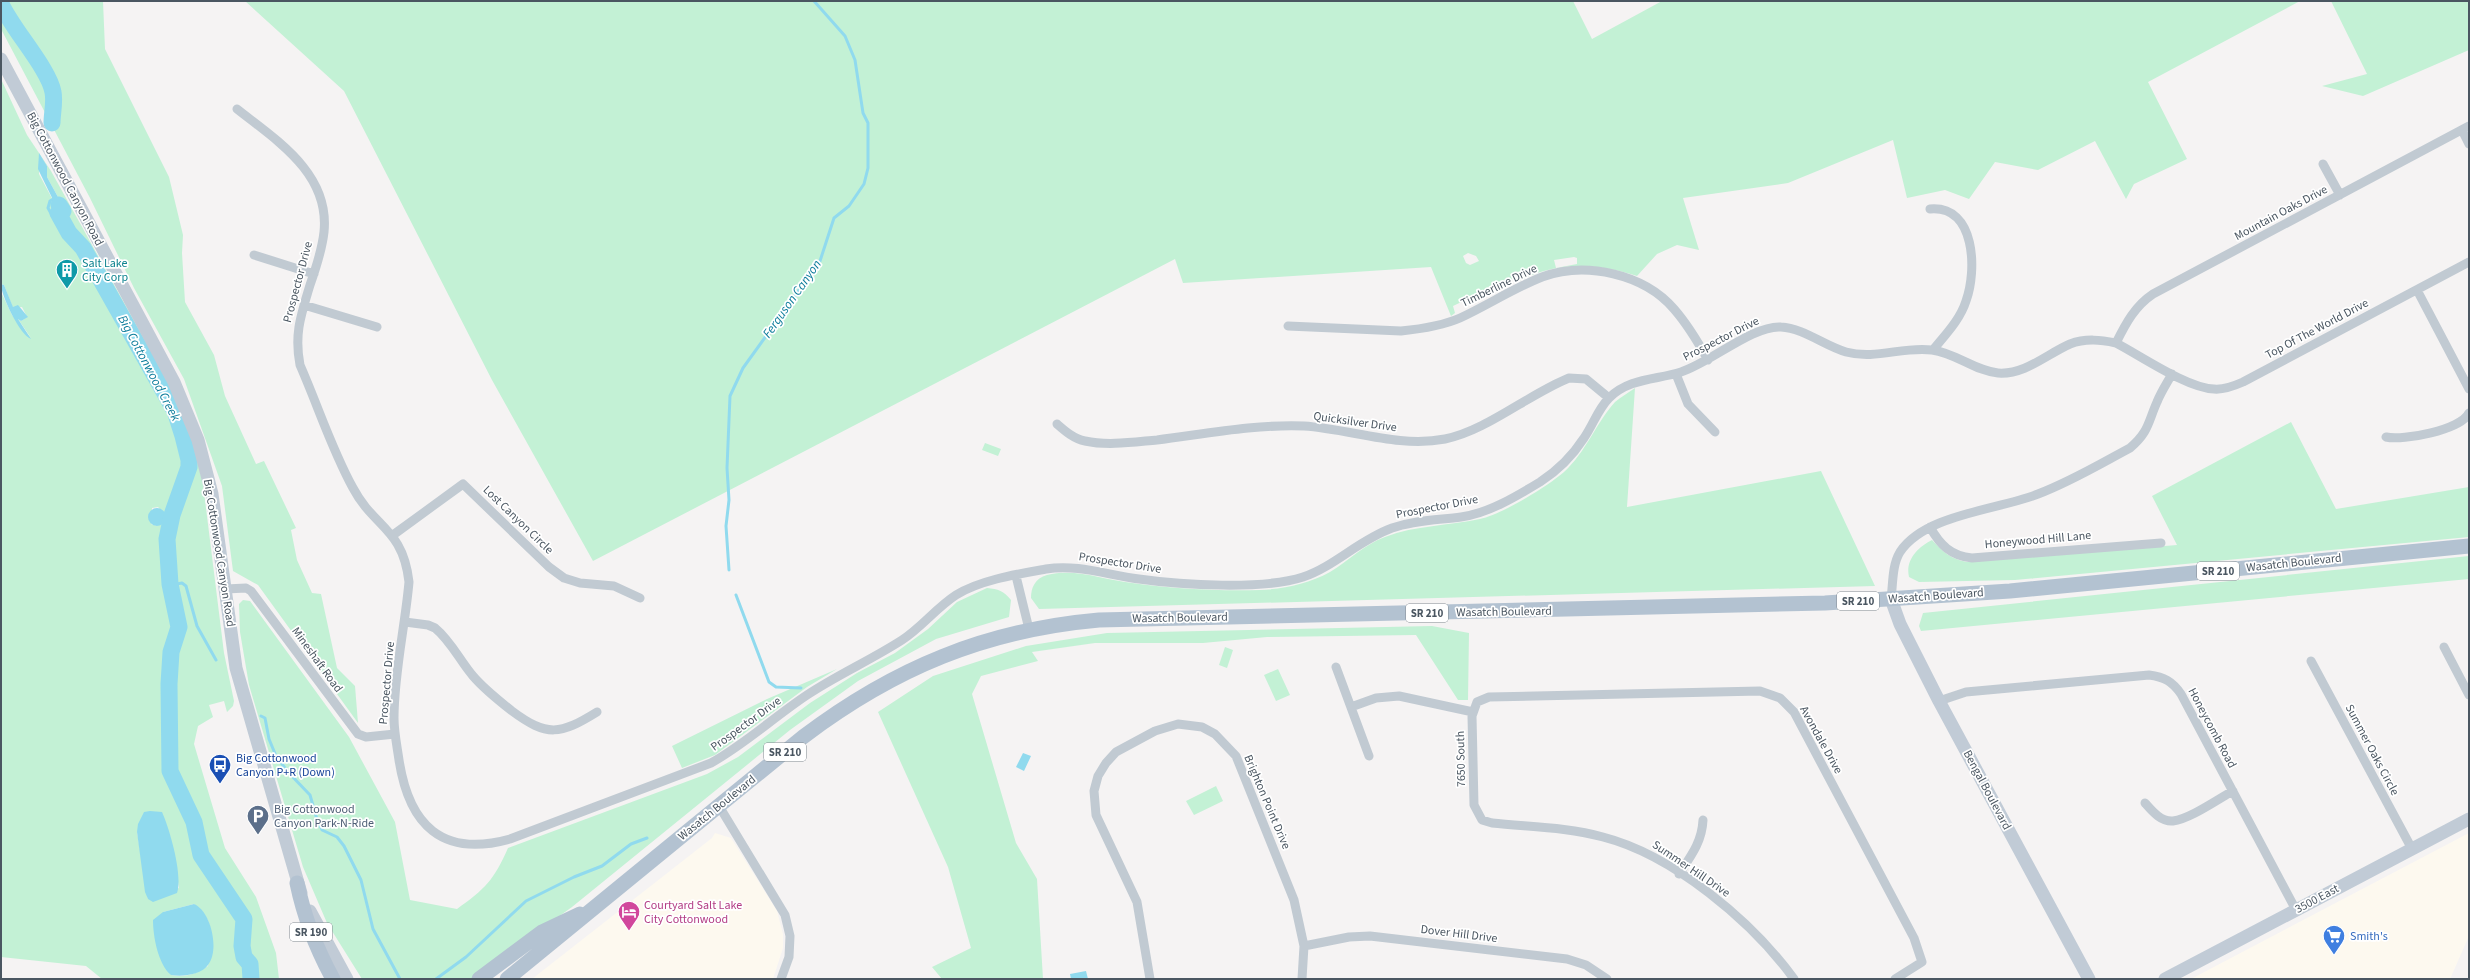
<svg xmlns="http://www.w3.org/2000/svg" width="2470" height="980" font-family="'Source Sans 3',sans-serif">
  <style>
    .commercial { fill: #fdf9ef }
    .green { fill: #c3f1d5; fill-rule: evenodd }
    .water { fill: #90daee }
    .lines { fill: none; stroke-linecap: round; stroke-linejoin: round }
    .stream { stroke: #90daee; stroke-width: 3 }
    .river { stroke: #90daee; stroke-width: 17 }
    .minor { stroke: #c1cad2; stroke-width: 9 }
    .secondary { stroke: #c1cbd6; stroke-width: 13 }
    .primary { stroke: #b3c2d1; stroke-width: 15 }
    .labels { text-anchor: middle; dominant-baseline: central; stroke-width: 3.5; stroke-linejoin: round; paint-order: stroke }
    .shield { fill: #fff; stroke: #808990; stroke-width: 1 }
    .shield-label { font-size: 11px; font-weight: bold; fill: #4a5661 }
    .street-label { font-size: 12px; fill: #4a5661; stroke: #fff }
    .culture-label { font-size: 12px; fill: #0d838f; stroke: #fff; text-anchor: start }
    .transit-label { font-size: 12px; fill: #164399; stroke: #fff; text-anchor: start }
    .service-label { font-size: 12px; fill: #4e5e75; stroke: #fff; text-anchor: start }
    .hotel-label { font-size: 12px; fill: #b23c85; stroke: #fff; text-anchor: start }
    .shop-label { font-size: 12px; fill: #366cbe; stroke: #fff; text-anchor: start }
    .water-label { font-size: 13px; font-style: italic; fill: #0c7c9b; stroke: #fff }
  </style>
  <rect width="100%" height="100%" fill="#f5f3f3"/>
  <path class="commercial" d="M715 833 731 838 777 911 783 934V948L773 979H532L712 838Z
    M2469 833V936L2450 979H2191Z"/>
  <path class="green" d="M1 1H103L105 49 169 177 183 235 182 253 185 302 214 355 225 396 256 464 264 461 296 528 291 530 297 560 312 593 321 594 337 668 355 686 358 723 258 585 233 571 222 486 184 379 134 288 90 198 1 29Z
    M245 1H1573L1592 39 1662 1H2300L2148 82 2187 159 2134 184 2126 199 2095 141 2038 170 1995 162 1969 199 1945 190 1907 198 1893 140 1788 183 1683 198 1699 250 1677 245 1657 254 1637 276C1596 263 1558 261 1519 281L1517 277 1482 295 1481 300 1476 295 1453 306 1455 313 1451 316 1431 267 1183 283 1175 259 593 561 492 380 344 91ZM1468 253 1476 256 1479 261 1470 265 1466 263 1463 256ZM1574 257 1577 258V264L1556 268 1554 260Z
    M2331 1H2469V50L2363 96 2322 86 2367 74Z
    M1 79 27 135 51 171 162 371 194 444 203 484 224 653 234 701 233 706 227 712 224 701 209 705 213 717 198 726 194 744 225 848 256 897 276 953 279 979H102L86 966 1 957V292L12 315 31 338 18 319 21 321 27 317 22 307 13 308 4 285 1 284ZM39 154 47 166V177L70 219 60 225 53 208 56 206 39 174ZM158 507 166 516V519L157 526 151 524 152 508ZM137 832 170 836 179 888 148 899ZM194 904C217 921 211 941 208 966 196 974 185 978 171 975L163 912Z
    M1635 388 1627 507 1821 471 1875 586 1039 609 1031 598C1031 588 1035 578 1047 575 1076 568 1103 580 1132 583 1174 589 1217 591 1260 590 1284 589 1308 584 1330 572 1348 561 1365 544 1385 537 1416 525 1448 526 1480 519 1501 515 1548 486 1564 472 1586 452 1596 423 1615 402 1621 397 1629 392 1635 388Z
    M2291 422 2336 509 2469 487V537L2015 580 1919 582 1909 577C1905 560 1918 547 1932 540 1943 552 1951 559 1967 562L2177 545 2152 496Z
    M985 443 1001 449 998 456 982 450Z
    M2469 556V579L1921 631 1919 626 1923 613Z
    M987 588C998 589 1004 591 1011 600L1009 617 936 639 858 681 790 730 572 907 472 979H362L327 923 303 867 249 685 240 632 239 604 243 600 250 601 349 737 395 822 410 900 457 909C485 889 494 880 508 848L707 774 738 757 810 703 857 673 895 653 928 629 957 602Z
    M1432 626 1469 633 1468 700H1458L1416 635 1267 637 1203 643H1095L1032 652 1038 661 981 676 972 694 1016 843 1037 879 1043 979H942L932 967 971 948 948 867 878 712 933 676 1026 646 1107 633Z
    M1225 647 1233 650 1227 668 1219 665Z
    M837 669 807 687 715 755 682 768 672 746 767 699Z
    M1278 669 1290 695 1276 701 1264 675Z
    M1216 786 1223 801 1194 815 1186 801Z"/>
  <path class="water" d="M39 153 47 166V177L70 219 60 225 57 220 60 219 53 208 56 206 38 169Z
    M1 284 4 285 13 307 18 305 28 317 21 321 18 319 31 339C20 335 1 296 1 284Z
    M148 517a9 9 0 1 1 18 0a9 9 0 1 1-18 0Z
    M1023 753 1031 756 1024 771 1016 767Z
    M150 811 162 812C170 830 183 875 177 893L153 902 148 899 145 892 137 832 138 824 144 812Z
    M194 904C211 911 220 950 208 965 201 975 182 977 171 975 158 964 153 936 153 920L163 912Z
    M1086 971 1088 979H1071L1070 974Z"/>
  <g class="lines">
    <path class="stream" d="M58 213 53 217 58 226 70 233
      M53 217 48 208 50 201 55 198
      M66 218 83 248
      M729 570 726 526 729 500 727 468 730 396 743 368 820 261 834 218 849 206 864 184 868 168V123L863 113 855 60 845 36 814 1
      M171 585 182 583 186 586 197 626 216 660
      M736 595 769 682 776 687 801 688
      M261 716 265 718 269 739 276 756 288 772 310 795 316 816 322 830 337 837 344 846 361 880 373 929 400 979
      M436 979 466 957 526 901 574 877 602 866 631 844 647 838"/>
    <path class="river" d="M1 4C13 30 49 69 53 92 55 102 52 113 52 123
      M59 205 63 211 58 213 69 233 83 248 175 411 183 436 189 460V467L172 515 167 539 170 584 179 627 171 652 169 684 170 771 194 822 201 855 244 919 242 946 244 957 250 964 251 979"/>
    <path class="minor" d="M237 109C276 140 330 173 324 232 322 250 316 268 310 285 301 315 294 334 300 365 318 406 332 450 353 488 374 528 403 528 409 582 405 627 394 673 394 718 394 732 397 746 399 760 409 825 442 858 510 839L711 763C745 744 774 717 807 695 837 675 871 660 902 640 922 627 936 608 956 595 980 580 1018 574 1046 569 1078 564 1107 575 1139 579 1181 585 1264 590 1303 577 1335 566 1359 540 1392 528 1415 520 1438 520 1461 517 1489 513 1517 496 1540 482 1557 471 1573 455 1584 438 1593 425 1598 409 1609 398 1629 378 1656 380 1681 372 1710 363 1753 325 1781 327 1803 328 1825 346 1846 352 1876 360 1903 346 1932 350 1956 353 1975 371 1998 373 2025 375 2047 354 2070 344 2086 338 2101 340 2116 343 2141 356 2187 388 2214 389 2224 390 2234 386 2243 382L2469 262
      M2462 130 2469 144
      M2323 164 2340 195
      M1930 209C1976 205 1977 271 1966 301 1960 320 1945 335 1933 350
      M254 255 314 274
      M2417 290 2469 389
      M304 305 377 327
      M1288 326 1401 331C1421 329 1442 326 1460 318 1488 305 1514 288 1542 277 1586 261 1644 274 1674 309 1688 325 1698 342 1708 360
      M2116 343C2126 323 2135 306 2153 294L2469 126
      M1676 374 1688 404 1715 432
      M1057 424C1065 431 1074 439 1085 441 1108 446 1134 442 1157 440 1205 434 1256 424 1304 426 1351 429 1398 448 1445 439 1486 431 1529 394 1569 378L1586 379 1609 398
      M2386 437C2403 441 2461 430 2469 413
      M1930 527C1940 545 1951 556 1972 558L2161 543
      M393 535 463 484 549 567 564 578 580 583 614 586 640 598
      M1016 576 1029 629
      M226 589 246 588 251 591 358 734 366 737 395 734
      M1891 599C1893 584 1892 565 1900 552 1925 514 1998 510 2038 494 2070 482 2100 464 2130 448 2149 432 2148 422 2157 402 2161 392 2167 383 2172 374
      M405 622 428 625 435 628C451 641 460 661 473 676 484 689 498 700 512 711 547 737 560 735 597 712
      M2444 647 2469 695
      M2311 661 2412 849
      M1336 667 1369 756
      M1939 701 1966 692 2149 675C2164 677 2172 681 2181 694L2296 910
      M1351 707 1376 698 1399 696 1473 712
      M2145 803C2152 811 2161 822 2173 821 2190 819 2218 799 2233 791
      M719 806 785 915 790 936 789 957 781 979
      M1679 874C1691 856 1702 842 1703 820
      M1304 946 1349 937 1370 936 1567 959 1586 965 1607 979
      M1150 979 1137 902 1096 815 1094 791 1098 776 1106 763 1116 752 1155 731 1178 724 1202 727 1215 734 1236 756 1294 900 1304 946 1302 979
      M1794 979C1752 921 1673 855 1603 837 1567 827 1529 827 1492 823L1482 820 1474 805 1472 716 1477 702 1489 697 1760 691 1780 698 1794 712 1914 938 1922 962 1895 979"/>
    <path class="secondary" d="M1 59 174 382 198 440 212 494 236 668 301 893
      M1891 599 1900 624 1939 701 2089 979
      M310 911 347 979
      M2165 979 2469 819"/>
    <path class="primary" d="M297 883C304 917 316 948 333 979
      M479 979 542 932 580 914
      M507 979 803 737C894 668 986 630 1099 620L1825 603 2010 591 2469 546"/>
  </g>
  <defs>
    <g id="building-pin" transform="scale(1.15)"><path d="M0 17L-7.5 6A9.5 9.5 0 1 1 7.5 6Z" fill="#0f9aa8" stroke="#fff"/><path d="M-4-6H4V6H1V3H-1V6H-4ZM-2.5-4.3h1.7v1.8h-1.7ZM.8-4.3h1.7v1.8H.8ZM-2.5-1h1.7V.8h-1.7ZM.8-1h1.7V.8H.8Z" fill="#fff"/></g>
    <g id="bus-pin" transform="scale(1.15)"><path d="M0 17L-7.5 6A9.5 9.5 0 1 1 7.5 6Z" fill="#1a4fb4" stroke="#fff"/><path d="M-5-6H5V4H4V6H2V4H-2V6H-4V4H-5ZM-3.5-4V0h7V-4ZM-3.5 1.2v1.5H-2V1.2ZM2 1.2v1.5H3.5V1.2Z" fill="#fff"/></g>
    <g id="parking-pin" transform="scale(1.15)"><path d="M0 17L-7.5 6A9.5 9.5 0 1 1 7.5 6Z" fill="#5c6f8a" stroke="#fff"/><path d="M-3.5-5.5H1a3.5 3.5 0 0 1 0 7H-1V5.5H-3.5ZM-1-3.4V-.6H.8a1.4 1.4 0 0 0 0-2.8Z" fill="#fff"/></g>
    <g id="hotel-pin" transform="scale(1.15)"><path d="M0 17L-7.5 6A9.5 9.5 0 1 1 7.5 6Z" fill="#d1479c" stroke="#fff"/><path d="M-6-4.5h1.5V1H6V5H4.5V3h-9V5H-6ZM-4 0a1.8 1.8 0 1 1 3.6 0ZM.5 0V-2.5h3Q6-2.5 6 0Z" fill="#fff"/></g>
    <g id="supermarket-pin" transform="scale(1.15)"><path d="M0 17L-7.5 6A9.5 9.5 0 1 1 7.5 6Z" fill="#3f7fe0" stroke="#fff"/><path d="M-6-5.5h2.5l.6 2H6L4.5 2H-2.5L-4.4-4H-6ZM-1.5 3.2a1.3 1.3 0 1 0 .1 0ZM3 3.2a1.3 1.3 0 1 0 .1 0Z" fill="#fff"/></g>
  </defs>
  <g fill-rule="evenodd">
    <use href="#building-pin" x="67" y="270"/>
    <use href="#bus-pin" x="220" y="765"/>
    <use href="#parking-pin" x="258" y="816"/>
    <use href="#hotel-pin" x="629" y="912"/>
    <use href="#supermarket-pin" x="2334" y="936"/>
  </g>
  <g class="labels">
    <g class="shield">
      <rect x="2197" y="562" width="42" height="18" rx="3"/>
      <rect x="1837" y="592" width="42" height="18" rx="3"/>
      <rect x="1406" y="604" width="42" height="18" rx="3"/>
      <rect x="764" y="743" width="42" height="18" rx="3"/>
      <rect x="290" y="923" width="42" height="18" rx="3"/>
    </g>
    <g class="shield-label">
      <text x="2218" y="571">SR 210</text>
      <text x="1858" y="601">SR 210</text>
      <text x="1427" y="613">SR 210</text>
      <text x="785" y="752">SR 210</text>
      <text x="311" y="932">SR 190</text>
    </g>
    <g class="street-label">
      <text transform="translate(65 179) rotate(62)">Big Cottonwood Canyon Road</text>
      <text transform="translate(2281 213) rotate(-28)">Mountain Oaks Drive</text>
      <text transform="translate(298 282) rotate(-75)">Prospector Drive</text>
      <text transform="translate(1499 286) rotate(-26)">Timberline Drive</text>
      <text transform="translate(2317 329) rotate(-28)">Top Of The World Drive</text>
      <text transform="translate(1721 339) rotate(-27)">Prospector Drive</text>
      <text transform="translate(1355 422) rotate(8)">Quicksilver Drive</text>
      <text transform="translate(1437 507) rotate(-11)">Prospector Drive</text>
      <text transform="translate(518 520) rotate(44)">Lost Canyon Circle</text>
      <text transform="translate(2038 540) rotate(-5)">Honeywood Hill Lane</text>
      <text transform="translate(219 553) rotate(81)">Big Cottonwood Canyon Road</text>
      <text transform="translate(1120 563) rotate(9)">Prospector Drive</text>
      <text transform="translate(2294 563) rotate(-6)">Wasatch Boulevard</text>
      <text transform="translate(1936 596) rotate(-4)">Wasatch Boulevard</text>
      <text transform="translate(1504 612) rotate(-1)">Wasatch Boulevard</text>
      <text transform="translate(1180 618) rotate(-1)">Wasatch Boulevard</text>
      <text transform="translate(317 660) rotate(54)">Mineshaft Road</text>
      <text transform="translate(387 683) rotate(-85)">Prospector Drive</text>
      <text transform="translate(746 724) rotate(-36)">Prospector Drive</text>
      <text transform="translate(2212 728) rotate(62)">Honeycomb Road</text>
      <text transform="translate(1821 740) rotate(61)">Avondale Drive</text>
      <text transform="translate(2372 750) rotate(62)">Summer Oaks Circle</text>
      <text transform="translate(1461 759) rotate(-91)">7650 South</text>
      <text transform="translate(1987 790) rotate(62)">Bengal Boulevard</text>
      <text transform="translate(1267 802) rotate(67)">Brighton Point Drive</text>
      <text transform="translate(717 808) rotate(-39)">Wasatch Boulevard</text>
      <text transform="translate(1691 869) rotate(34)">Summer Hill Drive</text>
      <text transform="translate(2317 899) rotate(-28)">3500 East</text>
      <text transform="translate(1459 934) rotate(7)">Dover Hill Drive</text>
    </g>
    <g class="culture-label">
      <text x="82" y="263">Salt Lake<tspan x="82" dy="14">City Corp</tspan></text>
    </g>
    <g class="transit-label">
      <text x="236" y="758">Big Cottonwood<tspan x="236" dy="14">Canyon P+R (Down)</tspan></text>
    </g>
    <g class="service-label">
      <text x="274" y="809">Big Cottonwood<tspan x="274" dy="14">Canyon Park-N-Ride</tspan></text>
    </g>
    <g class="hotel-label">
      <text x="644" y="905">Courtyard Salt Lake<tspan x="644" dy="14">City Cottonwood</tspan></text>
    </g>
    <g class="shop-label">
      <text x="2350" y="936">Smith's</text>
    </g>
    <g class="water-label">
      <text transform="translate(792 299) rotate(-55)">Ferguson Canyon</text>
      <text transform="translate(149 368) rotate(62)">Big Cottonwood Creek</text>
    </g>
  </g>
  <rect width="2470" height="980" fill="none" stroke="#4a5661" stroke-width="4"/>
</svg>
